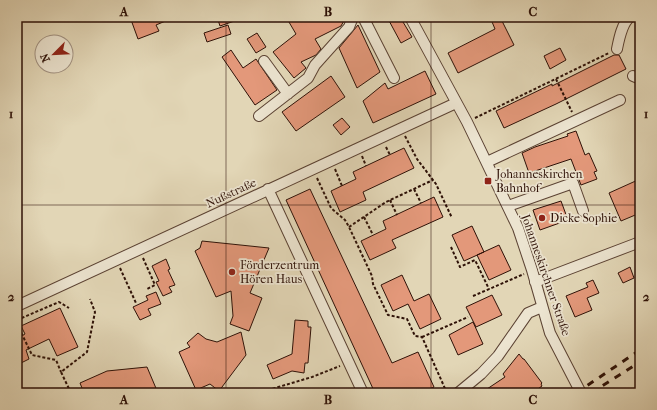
<svg xmlns="http://www.w3.org/2000/svg" width="657" height="410" font-family="'IM FELL French Canon',serif">
  <style>
    .building { fill: #e3987a; stroke: #2e1107 }
    .lines { fill: none; stroke-linecap: round; stroke-linejoin: round }
    .minor-casing { stroke: #5b4233; stroke-width: 12 }
    .path { stroke: #2e1107; stroke-width: 2; stroke-dasharray: 3 2; stroke-linecap: butt }
    .minor { stroke: #ece4d0; stroke-width: 10 }
    .rail { stroke: #2e1107; stroke-width: 3; stroke-dasharray: 7 7; stroke-linecap: butt }
    .grid { fill: none; stroke: #2e1107; stroke-width: 1; stroke-opacity: 0.55 }
    .poi-dot { fill: #8f2418; stroke: #ece4d0; stroke-width: 1.5 }
    .labels { text-anchor: middle; dominant-baseline: central; stroke-width: 3.5; stroke-linejoin: round; paint-order: stroke }
    .poi-label { font-size: 12px; fill: #2e1107; stroke: #ece4d0; text-anchor: start }
    .street-label { font-size: 12px; fill: #2e1107; stroke: #ece4d0 }
    .neatline { fill: none; stroke: #2e1107; stroke-width: 1.5 }
    .grid-label { font-size: 13px; text-anchor: middle; font-weight: bold; fill: #2e1107 }
  </style>
  <rect width="100%" height="100%" fill="#e2d6b6"/>
  <filter id="stains"><feTurbulence type="fractalNoise" baseFrequency=".005" numOctaves="4"/><feColorMatrix values="0 0 0 0 .2 0 0 0 0 .09 0 0 0 0 .02 0 0 0 .5 -.17"/></filter>
  <radialGradient id="worn" r=".72"><stop offset=".6" stop-color="#630" stop-opacity="0"/><stop offset="1" stop-color="#630" stop-opacity=".3"/></radialGradient>
  <path class="building" d="M130 17H175L156 25 159 31 138 39Z
    M217 17H243V18L220 26Z
    M286 17H346L341 26 315 39 321 49 316 55 301 62 306 68 294 78 273 52 296 34Z
    M387 17H400L412 37 401 43Z
    M490 17H500L514 45 458 73 448 53 495 29Z
    M228 25 231 34 207 42 204 33Z
    M358 25 380 72 357 88 339 48Z
    M257 33 266 47 256 53 247 39Z
    M560 48 566 60 550 69 544 56Z
    M231 50 243 68 256 59 277 90 255 105 222 57Z
    M614 55H619L626 69 556 104 504 128 496 111 552 84V86Z
    M425 71 436 94 373 123 363 101 385 83 388 89Z
    M331 76 345 97 296 131 282 112Z
    M342 118 350 127 341 135 333 125Z
    M576 131 585 155 589 153 597 171 594 172 597 179 581 185 571 159 529 173 522 153 535 147 568 136 567 134Z
    M404 148 414 168 363 192 366 200 340 212 331 191 356 179 353 172Z
    M640 179V213L621 221 609 193Z
    M310 189 392 363 418 352 434 387 421 393H375L286 200Z
    M434 197 443 217 392 240 396 248 370 260 361 241 386 229 383 221Z
    M561 201 568 220 540 230 533 210Z
    M472 226 484 252 464 261 452 235Z
    M202 241 269 248 250 293 262 298 249 331 230 324 233 316 231 291 216 297 195 251 200 248Z
    M499 245 511 270 489 280 477 255Z
    M166 259 170 269 168 270 175 285 169 287 172 292 163 296 156 282 159 281 152 266Z
    M630 267 634 278 623 283 618 273Z
    M402 275 414 301 429 294 441 319 420 329 408 304 393 311 381 285Z
    M593 280 599 293 587 298 592 310 575 317 566 296 588 287 586 283Z
    M156 292 161 304 148 309 151 315 140 320 133 307 148 300 146 296Z
    M492 295 502 315 476 327 466 307Z
    M60 308 78 347 57 356 49 339 26 350 29 359 17 365V331L20 337 25 334 21 326Z
    M295 320 308 321V327H311L308 363H305L304 373 292 371 273 379 267 365 292 354Z
    M473 322 483 344 458 355 449 335Z
    M241 332 246 355 219 391 210 384 196 390 179 352 190 347 187 343 198 333 206 339 217 342Z
    M519 354 523 359H524L542 383 541 384 542 386 532 393H481L505 377 503 374Z
    M147 367 158 393H84L80 383 107 371Z"/>
  <g class="lines">
    <g class="minor-casing">
      <path id="minor" d="M363 17 394 78
        M410 17 467 122 518 228 532 270 550 333 581 393
        M617 49C619 39 622 23 630 17
        M264 61 288 94
        M633 76 640 79
        M259 116 308 78 315 65 349 27 353 17
        M487 162 620 100
        M268 189 363 393
        M508 206 573 183 583 211
        M535 282 640 242
        M17 306 456 103
        M458 393 481 374 498 356 528 313 542 307"/>
    </g>
    <path class="path" d="M556 79 572 112
      M475 118 609 53
      M405 136 417 159 436 184 452 218
      M386 147 390 155
      M362 156 366 166
      M335 169 342 186
      M317 178 331 208 345 220 349 227 372 276 373 284 388 315 407 319 415 336 422 337 447 393
      M414 189 421 203
      M390 200 397 215
      M364 217 373 235
      M349 227 386 202 433 180
      M451 247 460 267 475 260 489 289
      M143 258 155 285 147 289
      M120 268 136 303
      M473 296 524 274
      M17 320 59 302 69 308
      M17 324 32 355 56 360 61 372
      M422 337 468 317
      M71 393 61 372 87 352 95 312 90 299
      M238 393 265 391 312 377 340 366"/>
    <use href="#minor" class="minor"/>
    <path class="rail" d="M576 393 640 350
      M591 393 640 362"/>
  </g>
  <path class="grid" d="M226 17V393M431 17V393M17 205H640"/>
  <g class="poi-dot">
    <rect x="484" y="177" width="8" height="8" rx="2"/>
    <circle cx="542" cy="218" r="4"/>
    <circle cx="232" cy="272" r="4"/>
  </g>
  <g class="labels">
    <g class="poi-label">
      <text x="496" y="174">Johanneskirchen<tspan x="496" dy="14">Bahnhof</tspan></text>
      <text x="550" y="218">Dicke Sophie</text>
      <text x="240" y="265">Förderzentrum<tspan x="240" dy="14">Hören Haus</tspan></text>
    </g>
    <g class="street-label">
      <text transform="translate(231 193) rotate(-25)">Nußstraße</text>
      <text transform="translate(546 275) rotate(71)">Johanneskirchner Straße</text>
    </g>
  </g>
  <rect width="657" height="410" fill="none" stroke="#e2d6b6" stroke-width="44"/>
  <g transform="translate(54 54) rotate(246)"><circle r="19" fill="#ece4d0" stroke="#a09080"/>
  <path d="M0-3L7 15L0 10L-7 15Z" fill="#8f2418"/>
  <text y="-6" font-size="11" font-weight="bold" text-anchor="middle" fill="#2e1107">N</text>
  </g>
  <rect x="22" y="22" width="613" height="366" class="neatline"/>
  <g class="grid-label">
    <text x="124" y="16">A</text>
    <text x="328" y="16">B</text>
    <text x="533" y="16">C</text>
    <text x="11" y="118">1</text>
    <text x="646" y="118">1</text>
    <text x="11" y="301">2</text>
    <text x="646" y="301">2</text>
    <text x="124" y="404">A</text>
    <text x="328" y="404">B</text>
    <text x="533" y="404">C</text>
  </g>
  <rect width="100%" height="100%" filter="url(#stains)"/>
  <rect width="100%" height="100%" fill="url(#worn)"/>
</svg>
